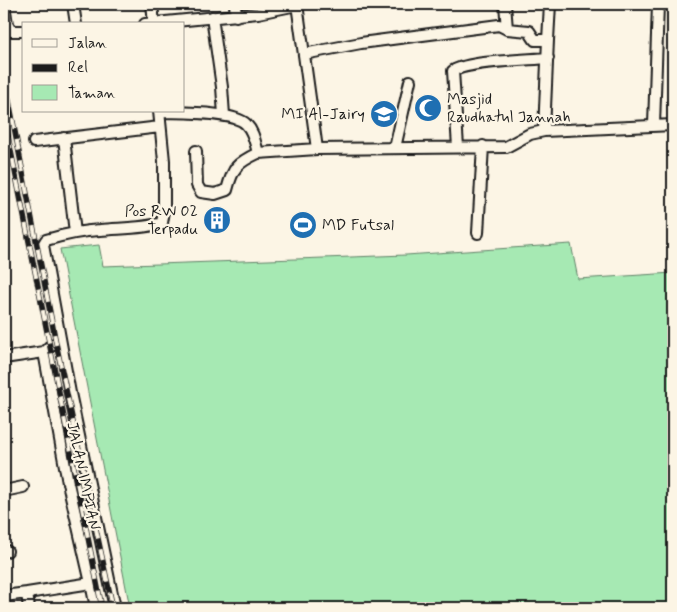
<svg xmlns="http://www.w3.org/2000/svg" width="677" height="612" font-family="Mynerve,sans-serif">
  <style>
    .green { fill: #a6e9b3; stroke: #618268 }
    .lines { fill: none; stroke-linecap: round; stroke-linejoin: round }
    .street-casing { stroke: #1c1c1c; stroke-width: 14 }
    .street { stroke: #fcf5e5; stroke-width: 10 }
    .rail-casing { stroke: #1c1c1c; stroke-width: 5.5 }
    .rail { stroke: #fcf5e5; stroke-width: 4; stroke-dasharray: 11; stroke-linecap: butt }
    .labels { text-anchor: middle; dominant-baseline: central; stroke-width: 4.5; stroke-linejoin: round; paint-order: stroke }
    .poi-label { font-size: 16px; fill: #1c1c1c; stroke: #fcf5e5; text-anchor: start }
    .street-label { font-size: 16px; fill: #1c1c1c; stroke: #fcf5e5 }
  </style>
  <rect width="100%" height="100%" fill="#fcf5e5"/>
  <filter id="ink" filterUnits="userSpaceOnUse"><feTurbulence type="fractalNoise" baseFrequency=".02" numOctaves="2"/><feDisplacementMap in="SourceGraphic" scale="10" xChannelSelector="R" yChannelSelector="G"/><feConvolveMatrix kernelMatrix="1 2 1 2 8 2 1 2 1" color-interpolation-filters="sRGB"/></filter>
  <g filter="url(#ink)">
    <path class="green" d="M571 244 578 279 673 273V608H130L60 249 99 245 103 266 406 255Z"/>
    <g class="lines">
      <g class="street-casing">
        <path id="street" d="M4 4 7 24 11 31H24
          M73 4 76 24
          M152 4 154 24
          M235 4 236 16
          M297 4 317 149
          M505 4 507 29 529 31 535 40H548L544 131
          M212 17 222 87 224 115
          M145 24 258 13 297 5
          M548 40 550 4
          M304 54 361 43 499 25 507 29
          M159 112C178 113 233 111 246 124 254 132 255 143 258 153L317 149 506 147 530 134 544 131 673 125
          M654 125 658 4
          M64 138 75 233
          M34 142 160 127
          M458 147 453 71C469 61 527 60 548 58
          M395 148 410 81
          M196 151 197 185 201 192 215 194 227 190C233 167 237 163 258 153
          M478 233 483 146
          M44 352 49 347 60 341
          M4 358 44 352 68 483 91 583 96 608
          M4 491 23 487
          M4 552 7 551
          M4 596 27 593
          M29 608 27 593 91 583
          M115 608 70 393 43 245 46 240C63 235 82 231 100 230 120 228 142 229 162 223L164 211V161L159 111"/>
      </g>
      <use href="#street" class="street"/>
      <g class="rail-casing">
        <path id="rail" d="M4 75 56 343 113 608
          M4 116 102 608"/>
      </g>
      <use href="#rail" class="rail"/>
    </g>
  </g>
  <defs>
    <g id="mosque-disc" transform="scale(1.4375)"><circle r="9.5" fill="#1f6fb2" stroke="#fcf5e5"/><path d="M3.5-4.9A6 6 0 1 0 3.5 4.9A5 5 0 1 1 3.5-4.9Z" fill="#fff"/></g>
    <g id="school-disc" transform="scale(1.4375)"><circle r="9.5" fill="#1f6fb2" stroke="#fcf5e5"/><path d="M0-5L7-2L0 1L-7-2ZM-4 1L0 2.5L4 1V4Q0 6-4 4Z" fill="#fff"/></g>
    <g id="building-disc" transform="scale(1.4375)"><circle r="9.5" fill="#1f6fb2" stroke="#fcf5e5"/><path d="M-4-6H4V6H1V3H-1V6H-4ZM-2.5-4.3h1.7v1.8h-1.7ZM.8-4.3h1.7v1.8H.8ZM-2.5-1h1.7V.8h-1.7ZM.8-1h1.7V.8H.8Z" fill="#fff"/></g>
    <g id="stadium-disc" transform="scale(1.4375)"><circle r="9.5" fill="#1f6fb2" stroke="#fcf5e5"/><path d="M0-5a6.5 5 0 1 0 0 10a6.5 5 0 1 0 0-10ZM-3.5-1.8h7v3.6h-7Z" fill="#fff"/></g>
  </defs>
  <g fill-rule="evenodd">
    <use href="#mosque-disc" x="428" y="108"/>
    <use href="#school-disc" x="384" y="114"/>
    <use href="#building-disc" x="217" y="220"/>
    <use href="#stadium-disc" x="303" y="225"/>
  </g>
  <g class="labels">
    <g class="poi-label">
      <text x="447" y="99">Masjid<tspan x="447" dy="18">Raudhatul Jannah</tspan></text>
      <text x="365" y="114" text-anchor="end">MI Al-Jairy</text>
      <text x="198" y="211" text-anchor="end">Pos RW 02<tspan x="198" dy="18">Terpadu</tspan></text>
      <text x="322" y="225">MD Futsal</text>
    </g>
    <g class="street-label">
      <text transform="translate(83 476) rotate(78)">JALAN IMPIAN</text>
    </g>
  </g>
  <rect width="677" height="612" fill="none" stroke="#fcf5e5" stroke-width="20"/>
  <rect x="10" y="10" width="657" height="592" fill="none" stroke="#1c1c1c" stroke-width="2" filter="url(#ink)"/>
  <rect x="22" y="22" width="162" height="90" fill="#fcf5e5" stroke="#a29e95"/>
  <rect x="32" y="39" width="25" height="8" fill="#fcf5e5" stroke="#a29e95"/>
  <text x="68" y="48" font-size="15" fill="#1c1c1c">Jalan</text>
  <rect x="32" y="64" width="25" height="8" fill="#1c1c1c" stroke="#a29e95"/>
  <text x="68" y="72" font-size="15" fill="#1c1c1c">Rel</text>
  <rect x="32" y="85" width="25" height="15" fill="#a6e9b3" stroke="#a29e95"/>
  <text x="68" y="98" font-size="15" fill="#1c1c1c">Taman</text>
</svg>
